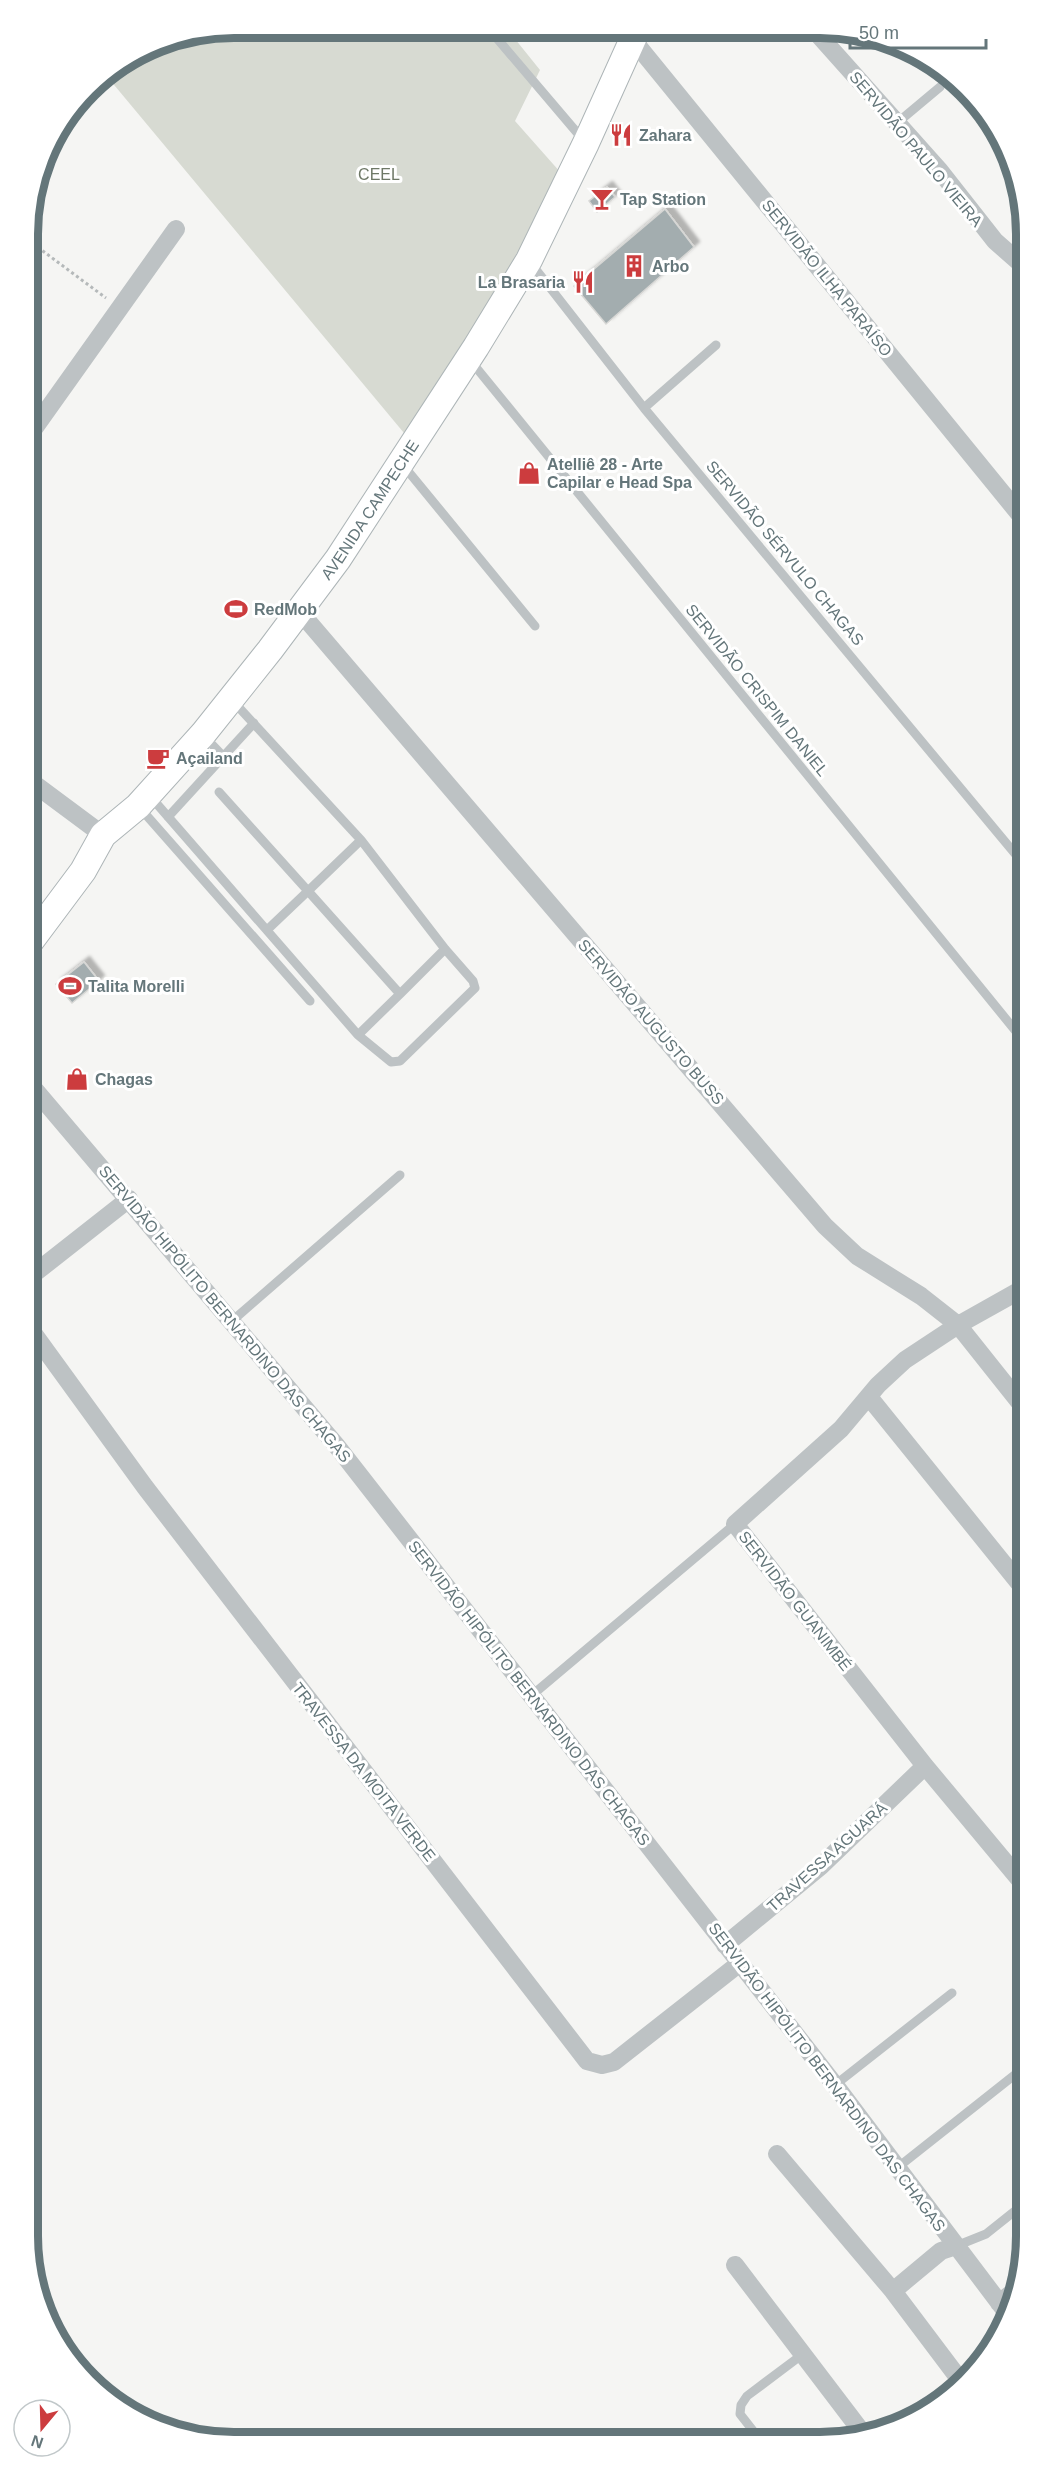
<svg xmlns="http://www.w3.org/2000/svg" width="1054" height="2470" font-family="Arial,sans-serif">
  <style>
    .green { fill: #d7dad2 }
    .building { fill: #a3adaf; stroke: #d7d7d5; stroke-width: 1.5; filter: url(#shadow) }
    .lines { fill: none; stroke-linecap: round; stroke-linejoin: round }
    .secondary-casing { stroke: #adb5b7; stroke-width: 28 }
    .path { stroke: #b5b9ba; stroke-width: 3; stroke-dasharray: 3 3; stroke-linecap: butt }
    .service { stroke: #bdc2c4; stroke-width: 9 }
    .minor { stroke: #bdc2c4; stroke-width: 18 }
    .secondary { stroke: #fff; stroke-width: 26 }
    .labels { text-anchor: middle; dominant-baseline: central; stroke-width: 6; stroke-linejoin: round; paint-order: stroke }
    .poi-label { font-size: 16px; font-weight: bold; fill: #64767a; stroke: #fff; text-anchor: start }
    .street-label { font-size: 16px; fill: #64767a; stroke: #fff }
    .park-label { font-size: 16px; fill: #6e7866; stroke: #fff }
    .rim { fill: none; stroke: #64767a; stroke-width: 8 }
  </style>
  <defs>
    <filter id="shadow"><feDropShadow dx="5.5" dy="-5.5" stdDeviation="1.5" flood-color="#0004"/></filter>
  </defs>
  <rect width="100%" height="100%" fill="#f5f5f3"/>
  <path class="green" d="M233 27 507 29 540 70 515 121 561 173 497 290 404 433 105 74 155 43Z"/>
  <path class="building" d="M607 187 615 197 597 212 589 201Z
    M665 209 694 247 606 324 574 286Z
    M84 962 99 981 72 1003 56 984Z"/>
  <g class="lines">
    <g class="secondary-casing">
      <g id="secondary">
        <path id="s1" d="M30 942 83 871 103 835 138 806 203 734 270 650 338 559 476 347 529 260 586 143 637 30"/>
      </g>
    </g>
    <path class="path" d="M28 240 106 298"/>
    <path class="service" d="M489 29 585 142
      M897 123 940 87
      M530 262 644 408 1022 862
      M470 360 1023 1040
      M644 408 716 345
      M403 465 535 626
      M232 700 361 840 445 949 473 981 475 988 400 1061 391 1062 358 1035 400 994 308 891 267 930
      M203 735 224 757
      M219 792 308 891 361 840
      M150 796 358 1035
      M140 808 310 1001
      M168 817 254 723
      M400 994 445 949
      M232 1321 400 1175
      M531 1696 735 1524
      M835 2085 952 1993
      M897 2168 1026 2066
      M956 2246 986 2234 1026 2202
      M758 2437 740 2414 741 2405 747 2396 803 2354"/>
    <path class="minor" d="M815 31 940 171 995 241 1020 263
      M633 40 1021 516
      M28 437 176 229
      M300 612 825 1226 857 1256 921 1296 958 1325 1024 1408
      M29 780 103 835
      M30 1084 336 1445 835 2085 1010 2317
      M31 1276 129 1199
      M1024 1288 958 1325 905 1360 878 1385 841 1429 735 1524 925 1766 1025 1886
      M31 1330 145 1487 587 2061 602 2065 614 2062 740 1963
      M869 1397 1024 1589
      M725 1945 821 1866 925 1766
      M777 2154 893 2291 963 2384
      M735 2265 865 2436
      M893 2291 941 2251 956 2246
      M999 2303 1017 2289"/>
    <use href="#secondary" class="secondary"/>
  </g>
  <defs>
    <g id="restaurant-bare" transform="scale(1.8)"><path d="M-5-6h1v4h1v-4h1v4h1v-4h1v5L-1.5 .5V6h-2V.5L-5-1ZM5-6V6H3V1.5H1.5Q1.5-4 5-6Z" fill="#cc3c3e" stroke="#fff" stroke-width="2.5" paint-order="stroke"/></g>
    <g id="bar-bare" transform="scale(1.8)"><path d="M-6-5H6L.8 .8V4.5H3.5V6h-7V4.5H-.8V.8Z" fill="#cc3c3e" stroke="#fff" stroke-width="2.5" paint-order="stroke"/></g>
    <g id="building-bare" transform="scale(1.8)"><path d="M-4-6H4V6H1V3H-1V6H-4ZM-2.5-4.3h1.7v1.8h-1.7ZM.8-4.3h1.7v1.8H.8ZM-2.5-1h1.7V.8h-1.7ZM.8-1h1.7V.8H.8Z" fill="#cc3c3e" stroke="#fff" stroke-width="2.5" paint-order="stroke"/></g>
    <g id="shop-bare" transform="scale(1.8)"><path d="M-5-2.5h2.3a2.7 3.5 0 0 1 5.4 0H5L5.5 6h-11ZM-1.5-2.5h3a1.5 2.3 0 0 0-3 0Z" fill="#cc3c3e" stroke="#fff" stroke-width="2.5" paint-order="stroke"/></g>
    <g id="stadium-bare" transform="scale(1.8)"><path d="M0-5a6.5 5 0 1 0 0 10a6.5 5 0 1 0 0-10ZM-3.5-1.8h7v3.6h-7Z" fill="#cc3c3e" stroke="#fff" stroke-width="2.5" paint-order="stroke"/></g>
    <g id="cafe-bare" transform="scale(1.8)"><path d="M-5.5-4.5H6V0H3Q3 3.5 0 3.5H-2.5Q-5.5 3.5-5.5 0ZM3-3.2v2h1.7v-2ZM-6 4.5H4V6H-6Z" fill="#cc3c3e" stroke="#fff" stroke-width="2.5" paint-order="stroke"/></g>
  </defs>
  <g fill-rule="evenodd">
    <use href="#restaurant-bare" x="621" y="135"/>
    <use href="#bar-bare" x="602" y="199"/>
    <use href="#building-bare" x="634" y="266"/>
    <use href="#restaurant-bare" x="583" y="282"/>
    <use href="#shop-bare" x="529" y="473"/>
    <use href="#stadium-bare" x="236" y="609"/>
    <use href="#cafe-bare" x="158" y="758"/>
    <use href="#stadium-bare" x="70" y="986"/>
    <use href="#shop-bare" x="77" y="1079"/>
  </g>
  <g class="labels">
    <g class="poi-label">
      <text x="639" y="135">Zahara</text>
      <text x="620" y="199">Tap Station</text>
      <text x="652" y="266">Arbo</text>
      <text x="565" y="282" text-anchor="end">La Brasaria</text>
      <text x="547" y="464">Atelliê 28 - Arte<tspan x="547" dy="18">Capilar e Head Spa</tspan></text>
      <text x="254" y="609">RedMob</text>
      <text x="176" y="758">Açailand</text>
      <text x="88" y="986">Talita Morelli</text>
      <text x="95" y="1079">Chagas</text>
    </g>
    <g class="street-label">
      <text transform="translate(916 149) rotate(50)">SERVIDÃO PAULO VIEIRA</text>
      <text transform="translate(827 278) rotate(51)">SERVIDÃO ILHA PARAÍSO</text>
      <text stroke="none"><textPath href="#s1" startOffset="552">AVENIDA CAMPECHE</textPath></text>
      <text transform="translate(785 553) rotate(50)">SERVIDÃO SÉRVULO CHAGAS</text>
      <text transform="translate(757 690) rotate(51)">SERVIDÃO CRISPIM DANIEL</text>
      <text transform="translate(651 1022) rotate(49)">SERVIDÃO AUGUSTO BUSS</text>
      <text transform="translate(225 1314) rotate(50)">SERVIDÃO HIPÓLITO BERNARDINO DAS CHAGAS</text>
      <text transform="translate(795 1601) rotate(52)">SERVIDÃO GUANIMBÉ</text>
      <text transform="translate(529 1693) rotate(52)">SERVIDÃO HIPÓLITO BERNARDINO DAS CHAGAS</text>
      <text transform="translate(364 1772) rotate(52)">TRAVESSA DA MOITA VERDE</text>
      <text transform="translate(827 1857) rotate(-42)">TRAVESSA AGUARÁ</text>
      <text transform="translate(827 2077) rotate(53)">SERVIDÃO HIPÓLITO BERNARDINO DAS CHAGAS</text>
    </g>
    <g class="park-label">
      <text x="379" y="174">CEEL</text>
    </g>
  </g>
  <path d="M0 0H1054V2470H0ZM234 38H820A196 196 0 0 1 1016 234V2236A196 196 0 0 1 820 2432H234A196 196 0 0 1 38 2236V234A196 196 0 0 1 234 38Z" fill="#fff" fill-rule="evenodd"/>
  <path class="rim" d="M234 38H820A196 196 0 0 1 1016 234V2236A196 196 0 0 1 820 2432H234A196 196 0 0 1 38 2236V234A196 196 0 0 1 234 38Z"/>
  <g transform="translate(42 2428) rotate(199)"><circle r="28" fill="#ffffff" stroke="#c1c8ca" stroke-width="1.5"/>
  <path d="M0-4.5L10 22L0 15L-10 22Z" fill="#cc3c3e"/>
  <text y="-9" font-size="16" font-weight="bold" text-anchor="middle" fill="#64767a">N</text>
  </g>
  <path d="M850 39v9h136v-9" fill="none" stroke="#64767a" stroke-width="3"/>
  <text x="859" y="39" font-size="18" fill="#64767a" stroke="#ffffff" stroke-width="4.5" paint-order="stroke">50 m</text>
</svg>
